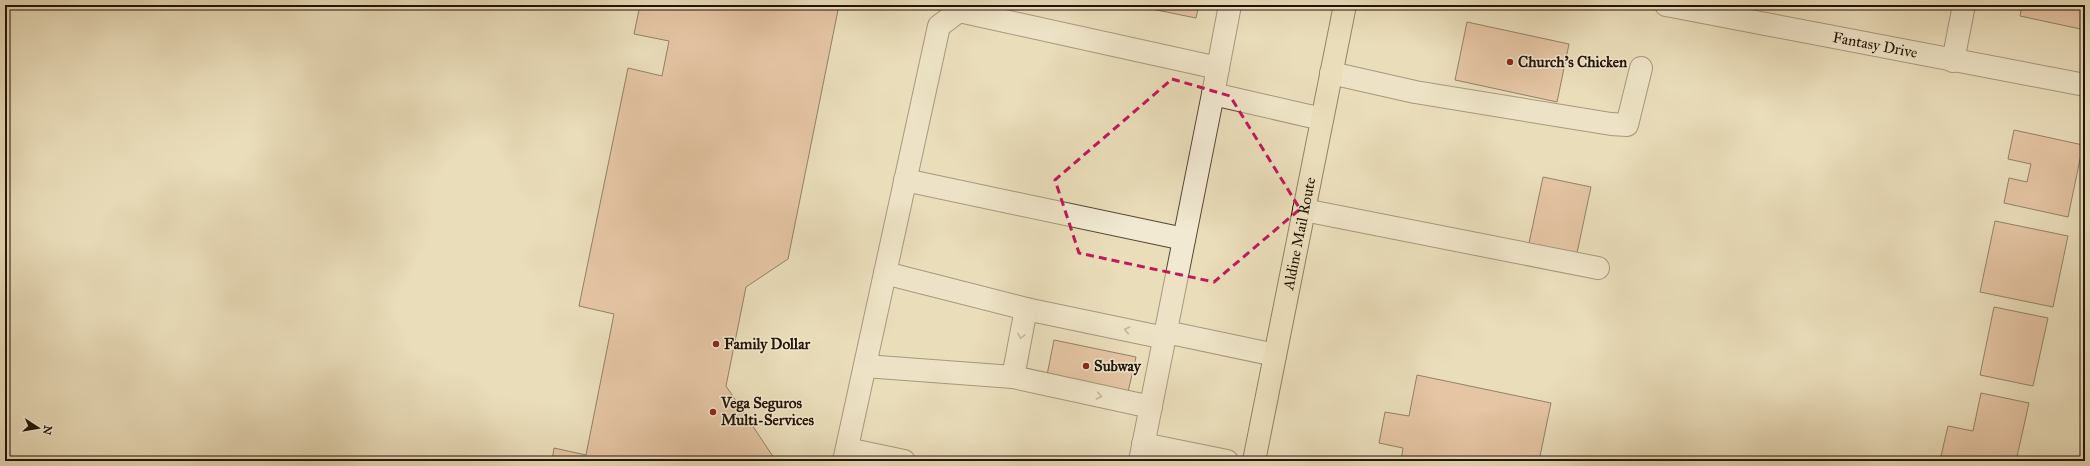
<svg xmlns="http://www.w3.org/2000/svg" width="2090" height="466" font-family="'IM FELL Great Primer',serif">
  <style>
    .building { fill: #e0a98a; stroke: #231305 }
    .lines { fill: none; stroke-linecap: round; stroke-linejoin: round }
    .minor-casing { stroke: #554632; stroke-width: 24 }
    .major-casing { stroke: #231305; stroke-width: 24 }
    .minor { stroke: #f1e9d2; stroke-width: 22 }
    .major { stroke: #eaddba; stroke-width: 22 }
    .oneway { stroke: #948976 }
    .marked { fill: none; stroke: #c2185b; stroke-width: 3; stroke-dasharray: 8 5; stroke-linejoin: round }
    .poi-dot { fill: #8f2418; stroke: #f1e9d2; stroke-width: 1.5 }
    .labels { text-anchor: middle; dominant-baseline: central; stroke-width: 3; stroke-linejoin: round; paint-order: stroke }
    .street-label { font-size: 15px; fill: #231305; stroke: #f1e9d2 }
    .poi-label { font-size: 15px; font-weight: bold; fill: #231305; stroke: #f1e9d2; text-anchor: start }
  </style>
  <rect width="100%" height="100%" fill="#eaddba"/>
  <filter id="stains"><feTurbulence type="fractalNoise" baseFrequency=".005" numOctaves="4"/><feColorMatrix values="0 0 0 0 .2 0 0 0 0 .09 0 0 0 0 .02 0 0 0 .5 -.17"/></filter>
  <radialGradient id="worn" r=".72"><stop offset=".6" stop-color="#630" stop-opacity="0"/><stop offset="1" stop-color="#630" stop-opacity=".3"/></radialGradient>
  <path class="building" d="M640 5H839L788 259 746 287 726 386 776 461H552L554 448 586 455 614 314 579 306 628 68 662 76 669 41 634 34Z
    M1132 5H1199L1196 18Z
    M2022 5H2085V30L2020 16Z
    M1467 22 1569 44 1557 102 1455 80Z
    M2014 130 2083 145 2068 217 2004 203 2009 178 2027 182 2031 164 2008 159Z
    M1543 177 1591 187 1577 253 1529 243Z
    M1995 221 2068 236 2053 307 1980 292Z
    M1994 307 2048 318 2033 386 1980 375Z
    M1054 340 1136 357 1128 392 1047 375Z
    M1417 375 1551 403 1539 461H1401L1403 448 1379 443 1385 412 1409 416Z
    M1981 393 2029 403 2016 461H1964L1941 456 1948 426 1973 431Z"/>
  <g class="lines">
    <g class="minor-casing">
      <g id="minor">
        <path d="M1230 5 1213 94 1322 119"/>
        <path id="s1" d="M1666 5 2085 85"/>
        <path d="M1953 61 1964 5"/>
        <path d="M1331 73 1415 92 1611 124 1627 125 1641 68"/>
        <path d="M905 180 1184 239"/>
        <path d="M1304 210 1598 268"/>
        <path d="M885 273 1026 309"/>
        <path d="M1166 332 1275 355"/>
        <path d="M865 366 1013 377"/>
        <path d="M1151 407 1013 377 1026 309 1165 338"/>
        <path d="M1143 444 1227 461"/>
        <path d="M847 449 904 461"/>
        <path d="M844 461 939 26 959 11 1218 68"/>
        <path d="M1140 461 1213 94"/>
      </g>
    </g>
    <g class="major-casing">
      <g id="major">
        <path id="s2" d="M1254 461 1345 5"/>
      </g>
    </g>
    <use href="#minor" class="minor"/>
    <use href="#major" class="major"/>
  </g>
  <defs><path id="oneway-chevron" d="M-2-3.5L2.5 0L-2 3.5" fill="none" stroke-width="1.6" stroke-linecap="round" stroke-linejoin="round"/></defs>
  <g class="oneway">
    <use href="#oneway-chevron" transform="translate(1127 330) rotate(-168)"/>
    <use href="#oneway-chevron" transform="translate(1021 336) rotate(102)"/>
    <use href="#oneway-chevron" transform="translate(1099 396) rotate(12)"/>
  </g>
  <path d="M0 0H2090V466H0ZM1172 79 1230 96 1300 209 1214 282 1079 253 1055 180Z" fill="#eaddba" fill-opacity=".55" fill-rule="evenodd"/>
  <path class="marked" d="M1172 79 1230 96 1300 209 1214 282 1079 253 1055 180Z"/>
  <g class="poi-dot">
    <circle cx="1510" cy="62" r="4"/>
    <circle cx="716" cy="344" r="4"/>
    <circle cx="1086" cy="366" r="4"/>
    <circle cx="713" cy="412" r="4"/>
  </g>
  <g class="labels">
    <g class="street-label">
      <text stroke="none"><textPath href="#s1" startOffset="213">Fantasy Drive</textPath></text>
      <text stroke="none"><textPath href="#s2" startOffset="232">Aldine Mail Route</textPath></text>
    </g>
    <g class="poi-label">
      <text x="1518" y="62">Church's Chicken</text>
      <text x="724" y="344">Family Dollar</text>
      <text x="1094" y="366">Subway</text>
      <text x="721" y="403">Vega Seguros<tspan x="721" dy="17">Multi-Services</tspan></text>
    </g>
  </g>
  <rect width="2090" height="466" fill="none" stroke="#eaddba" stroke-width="20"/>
  <rect x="6" y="6" width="2078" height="454" fill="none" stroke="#231305" stroke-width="2"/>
  <rect x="10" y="10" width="2070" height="446" fill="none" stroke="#231305"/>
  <g transform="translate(38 428) rotate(102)" stroke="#f1e9d2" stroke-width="3" paint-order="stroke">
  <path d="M0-3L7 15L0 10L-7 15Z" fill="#231305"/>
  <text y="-6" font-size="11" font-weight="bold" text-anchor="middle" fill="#231305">N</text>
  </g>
  <rect width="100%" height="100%" filter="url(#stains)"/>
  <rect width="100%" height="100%" fill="url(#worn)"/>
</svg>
